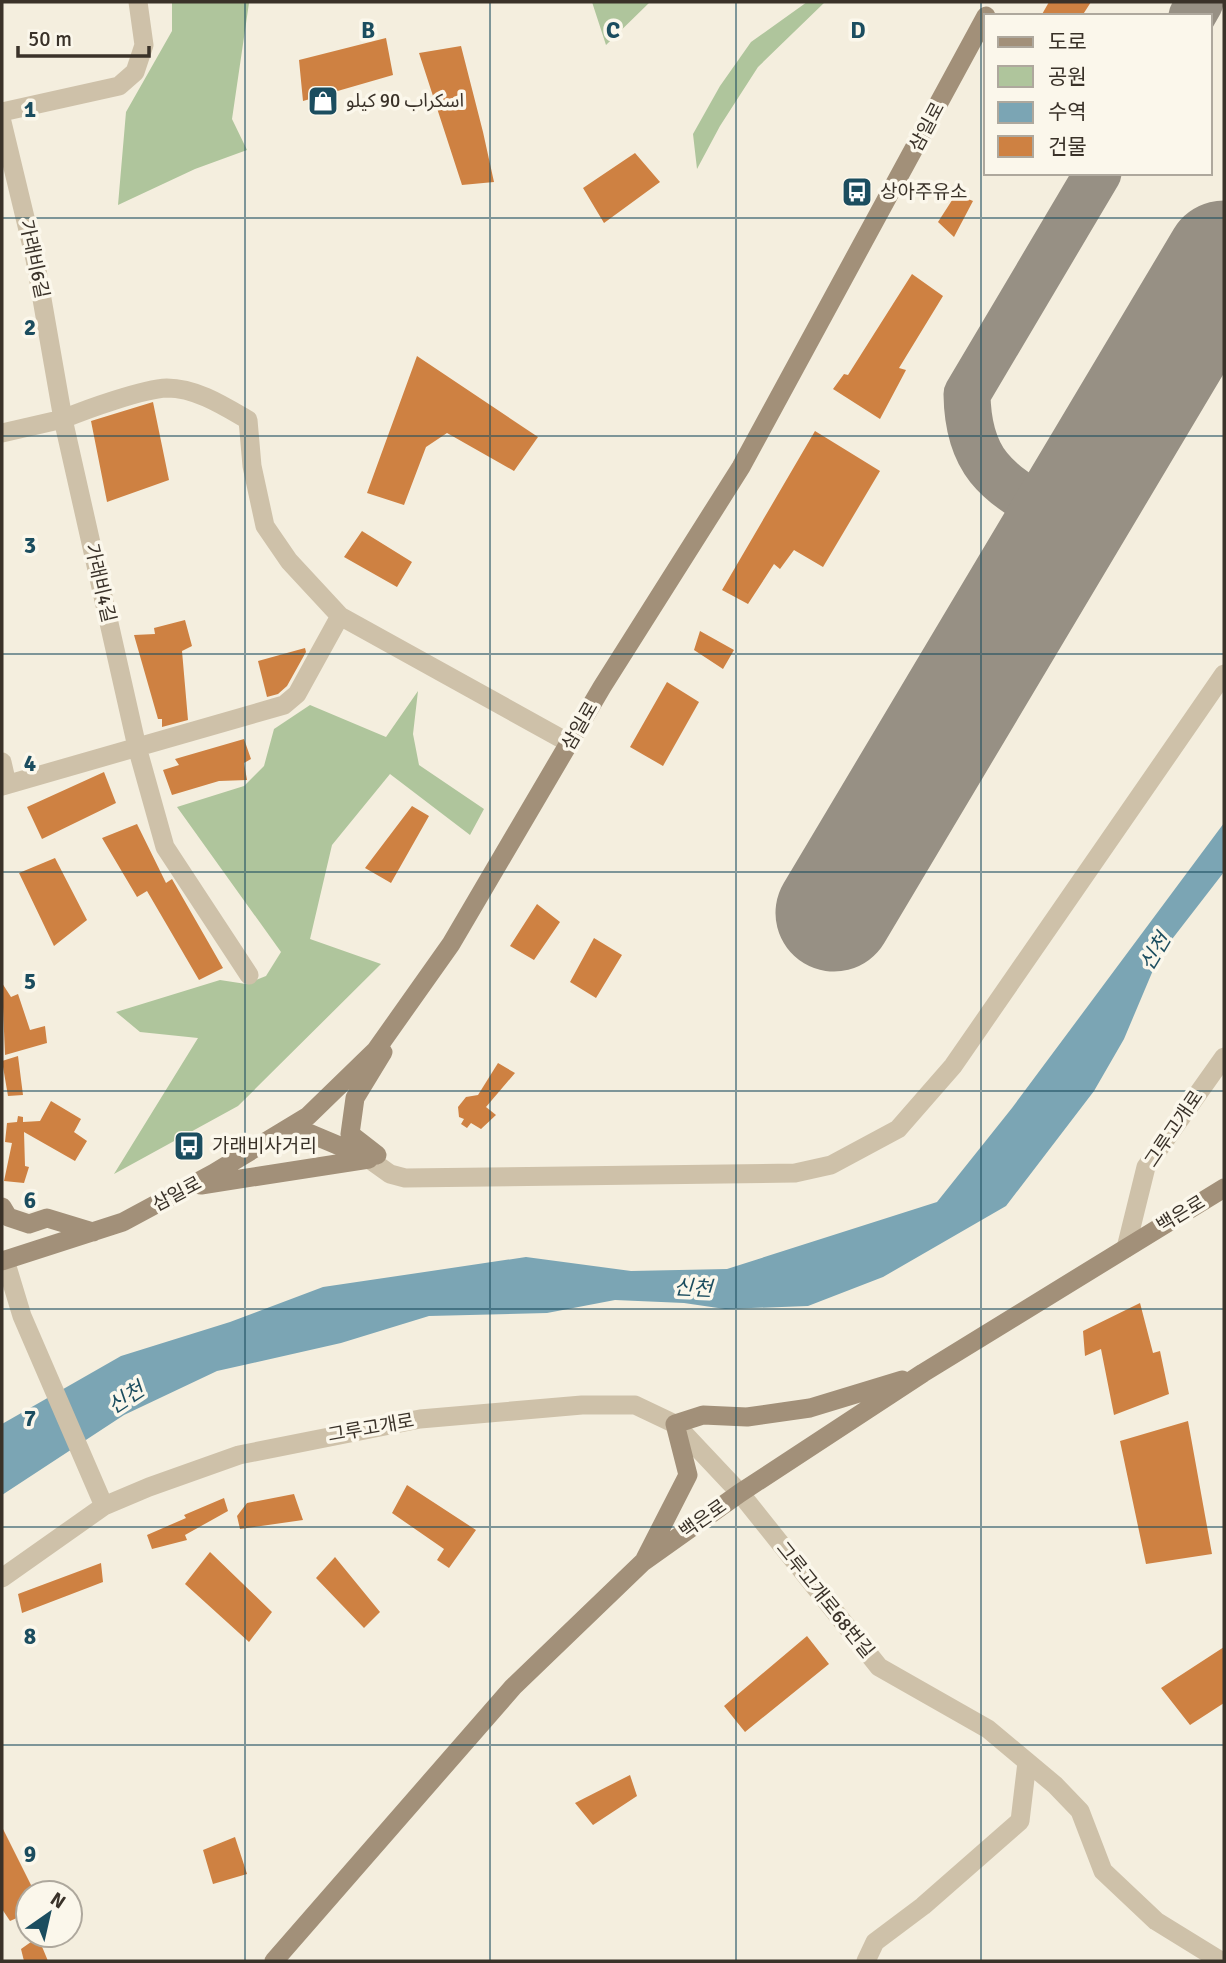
<svg xmlns="http://www.w3.org/2000/svg" width="1226" height="1963" font-family="Signika,'Noto Sans Arabic','Noto Sans KR',sans-serif">
  <style>
    .green { fill: #afc59c }
    .water { fill: #7ba5b4 }
    .lines { fill: none; stroke-linecap: round; stroke-linejoin: round }
    .taxiway { stroke: #979084; stroke-width: 47 }
    .runway { stroke: #979084; stroke-width: 117 }
    .building { fill: #ce8142 }
    .minor { stroke: #cec1a9; stroke-width: 19 }
    .tertiary { stroke: #cec1a9; stroke-width: 19 }
    .secondary { stroke: #a29079; stroke-width: 19 }
    .grid { fill: none; stroke: #1b4d5f; stroke-width: 2; stroke-opacity: 0.55 }
    .labels { text-anchor: middle; dominant-baseline: central; stroke-width: 7; stroke-linejoin: round; paint-order: stroke }
    .poi-label { font-size: 19px; fill: #3a3229; stroke: #fbf7eb; text-anchor: start }
    .street-label { font-size: 19px; fill: #3a3229; stroke: #fbf7eb }
    .water-label { font-size: 21px; font-style: italic; fill: #1b4d5f; stroke: #fbf7eb }
    .grid-label { font-size: 23px; text-anchor: middle; font-weight: bold; fill: #1b4d5f; stroke: #fbf7eb; stroke-width: 7; stroke-linejoin: round; paint-order: stroke }
  </style>
  <rect width="100%" height="100%" fill="#f4eede"/>
  <path class="green" d="M172 2H273L249 3 232 119 247 150 195 169 118 205 126 112 172 31Z
    M592 2H650L606 45Z
    M807 2H825L758 67 720 126 697 169 693 134 720 86 751 42Z
    M418 691 413 734 419 765 484 809 470 835 390 774 332 845 310 939 381 964 238 1106 114 1174 198 1038 140 1032 116 1012 220 980 246 984 266 976 281 952 177 807 244 786 264 766 274 729 310 705 386 737Z"/>
  <path class="water" d="M1224 823V872L1159 956 1124 1039 1094 1091 1006 1206 883 1277 808 1306 725 1309 684 1303 615 1300 547 1313 429 1316 341 1343 217 1371 124 1415 2 1495V1424L121 1356 230 1322 323 1287 526 1257 631 1271 727 1269 937 1202 1012 1108Z"/>
  <g class="lines">
    <path class="taxiway" d="M1192 16 1200 2
      M1066 524C1007 486 968 473 967 394L1098 173"/>
    <path class="runway" d="M834 913 1224 259"/>
  </g>
  <path class="building" d="M1049 2H1091L1082 16H1041Z
    M386 38 393 75 303 101 299 60Z
    M461 46 483 132 494 182 462 185 419 53Z
    M635 153 660 182 604 223 583 188Z
    M956 194 973 201 954 237 938 222Z
    M912 274 943 296 899 368 906 370 880 419 833 389 844 374 848 375Z
    M417 356 538 437 514 471 447 433 426 447 404 505 367 493Z
    M153 402 169 480 107 502 91 421Z
    M815 431 880 471 823 567 794 550 780 569 774 564 748 604 722 590Z
    M362 531 412 562 397 587 344 557Z
    M185 620 192 646 182 651 188 720 162 727V719H158L134 635 155 634 154 628Z
    M700 631 734 650 723 669 694 650Z
    M305 648 306 652 287 686 278 694 267 697 258 661Z
    M667 682 699 702 663 766 630 747Z
    M244 739 251 759 244 763 247 780 219 781 172 795 163 770 179 765 175 759Z
    M104 772 116 803 42 839 27 807Z
    M412 806 429 816 391 883 365 868Z
    M137 824 166 883 172 879 223 968 199 980 147 891 137 897 102 838Z
    M55 858 87 920 54 946 19 873Z
    M537 904 560 922 534 960 510 946Z
    M594 938 622 955 596 998 570 982Z
    M2 983 11 997 18 994 30 1030 45 1026 47 1043 5 1055Z
    M18 1056 23 1095 8 1096 2 1061Z
    M498 1063 515 1073 486 1107 496 1115 481 1129 471 1123 467 1128 461 1124 464 1119 459 1117 458 1107 466 1097 478 1095Z
    M51 1101 81 1119 74 1132 87 1141 75 1161 24 1132 25 1166 29 1167 24 1183 4 1181 12 1143 5 1142 7 1123 17 1122 18 1116 23 1117V1122L40 1121Z
    M1140 1303 1153 1353 1160 1351 1169 1394 1114 1415 1101 1349 1085 1356 1083 1331Z
    M1188 1421 1212 1554 1146 1564 1120 1441Z
    M407 1485 476 1530 449 1568 437 1560 444 1549 392 1513Z
    M294 1494 303 1520 240 1529 237 1516 247 1503Z
    M224 1498 228 1511 185 1535 187 1540 152 1549 147 1535 186 1518 184 1515Z
    M210 1552 272 1612 249 1642 185 1584Z
    M335 1557 380 1612 364 1628 316 1578Z
    M101 1563 103 1582 22 1613 18 1594Z
    M807 1636 829 1664 745 1732 724 1706Z
    M1224 1647V1703L1190 1725 1161 1688Z
    M630 1775 637 1796 593 1825 575 1803Z
    M2 1827 35 1893H28V1913L10 1921 2 1909Z
    M235 1837 247 1874 213 1884 203 1850Z
    M38 1937 48 1961H24L21 1949Z"/>
  <g class="lines">
    <path class="minor" d="M2 112 119 86 135 72 144 45 138 2
      M2 122 35 259 63 419 2 433
      M2 762 7 784
      M2 786 284 705 297 694 340 616
      M249 975 165 847 137 747 63 419C87 409 143 389 167 388 196 388 224 406 248 420L252 466 265 526 289 561 340 616 571 744
      M369 1159 390 1174 405 1178 795 1173 831 1165 898 1129 953 1066 1224 674
      M1126 1248 1146 1167 1224 1057
      M740 1493 879 1667 988 1729 1055 1785 1080 1811 1103 1871 1156 1921 1221 1961
      M866 1961 875 1942 923 1906 1020 1821 1027 1762"/>
    <path class="tertiary" d="M5 1260 22 1316 104 1506
      M2 1578 104 1506 149 1487 239 1455 420 1419 582 1405H635L675 1424 740 1493"/>
    <path class="secondary" d="M292 1126 368 1158
      M377 1155 350 1134 355 1098 383 1052
      M201 1185 369 1159
      M2 1207 8 1217 29 1224 47 1218 93 1232
      M2 1261 123 1222 214 1173 308 1116 376 1050 451 944 602 687 741 467 986 16
      M645 1559 688 1475 675 1424 703 1415 747 1417 810 1408 902 1380
      M274 1961 513 1687 643 1562 740 1493 923 1373 1224 1188"/>
  </g>
  <path class="grid" d="M245 2V1961M490 2V1961M736 2V1961M981 2V1961M2 218H1224M2 436H1224M2 654H1224M2 872H1224M2 1091H1224M2 1309H1224M2 1527H1224M2 1745H1224"/>
  <defs>
    <g id="shop-square" transform="scale(1.575)"><rect x="-9" y="-9" width="18" height="18" rx="4" fill="#1b4d5f" stroke="#fbf7eb"/><path d="M-5-2.5h2.3a2.7 3.5 0 0 1 5.4 0H5L5.5 6h-11ZM-1.5-2.5h3a1.5 2.3 0 0 0-3 0Z" fill="#fff"/></g>
    <g id="bus-square" transform="scale(1.575)"><rect x="-9" y="-9" width="18" height="18" rx="4" fill="#1b4d5f" stroke="#fbf7eb"/><path d="M-5-6H5V4H4V6H2V4H-2V6H-4V4H-5ZM-3.5-4V0h7V-4ZM-3.5 1.2v1.5H-2V1.2ZM2 1.2v1.5H3.5V1.2Z" fill="#fff"/></g>
  </defs>
  <g fill-rule="evenodd">
    <use href="#shop-square" x="323" y="101"/>
    <use href="#bus-square" x="857" y="192"/>
    <use href="#bus-square" x="189" y="1146"/>
  </g>
  <g class="labels">
    <g class="poi-label">
      <text x="346" y="101">اسكراب 90 كيلو</text>
      <text x="880" y="192">상아주유소</text>
      <text x="212" y="1146">가래비사거리</text>
    </g>
    <g class="street-label">
      <text transform="translate(927 127) rotate(-62)">삼일로</text>
      <text transform="translate(34 259) rotate(78)">가래비6길</text>
      <text transform="translate(100 583) rotate(77)">가래비4길</text>
      <text transform="translate(580 726) rotate(-60)">삼일로</text>
      <text transform="translate(1174 1129) rotate(-56)">그루고개로</text>
      <text transform="translate(177 1194) rotate(-28)">삼일로</text>
      <text transform="translate(1181 1214) rotate(-31)">백은로</text>
      <text transform="translate(371 1428) rotate(-10)">그루고개로</text>
      <text transform="translate(703 1519) rotate(-35)">백은로</text>
      <text transform="translate(825 1600) rotate(51)">그루고개로68번길</text>
    </g>
    <g class="water-label">
      <text transform="translate(1155 952) rotate(-59)">신천</text>
      <text transform="translate(693 1288) rotate(3)">신천</text>
      <text transform="translate(126 1398) rotate(-33)">신천</text>
    </g>
  </g>
  <g class="grid-label">
    <text x="368" y="38">B</text>
    <text x="613" y="38">C</text>
    <text x="858" y="38">D</text>
    <text x="30" y="117">1</text>
    <text x="30" y="335">2</text>
    <text x="30" y="553">3</text>
    <text x="30" y="771">4</text>
    <text x="30" y="989">5</text>
    <text x="30" y="1208">6</text>
    <text x="30" y="1426">7</text>
    <text x="30" y="1644">8</text>
    <text x="30" y="1862">9</text>
  </g>
  <rect width="1226" height="1963" fill="none" stroke="#3a3229" stroke-width="7"/>
  <rect x="984" y="14" width="228" height="161" fill="#fbf7eb" stroke="#aea89d" stroke-width="2"/>
  <rect x="998" y="37" width="35" height="10" fill="#a29079" stroke="#aea89d" stroke-width="2"/>
  <text x="1048" y="49" font-size="21" fill="#3a3229">도로</text>
  <rect x="998" y="66" width="35" height="21" fill="#afc59c" stroke="#aea89d" stroke-width="2"/>
  <text x="1048" y="84" font-size="21" fill="#3a3229">공원</text>
  <rect x="998" y="102" width="35" height="21" fill="#7ba5b4" stroke="#aea89d" stroke-width="2"/>
  <text x="1048" y="119" font-size="21" fill="#3a3229">수역</text>
  <rect x="998" y="136" width="35" height="21" fill="#ce8142" stroke="#aea89d" stroke-width="2"/>
  <text x="1048" y="154" font-size="21" fill="#3a3229">건물</text>
  <g transform="translate(49 1914) rotate(34)"><circle r="33" fill="#fbf7eb" stroke="#aea89d" stroke-width="2"/>
  <path d="M0-5L12 26L0 18L-12 26Z" fill="#1b4d5f"/>
  <text y="-10" font-size="19" font-weight="bold" text-anchor="middle" fill="#3a3229">N</text>
  </g>
  <path d="M18 46v10h131v-10" fill="none" stroke="#3a3229" stroke-width="3.5"/>
  <text x="28" y="46" font-size="21" fill="#3a3229" stroke="#fbf7eb" stroke-width="5" paint-order="stroke">50 m</text>
</svg>
